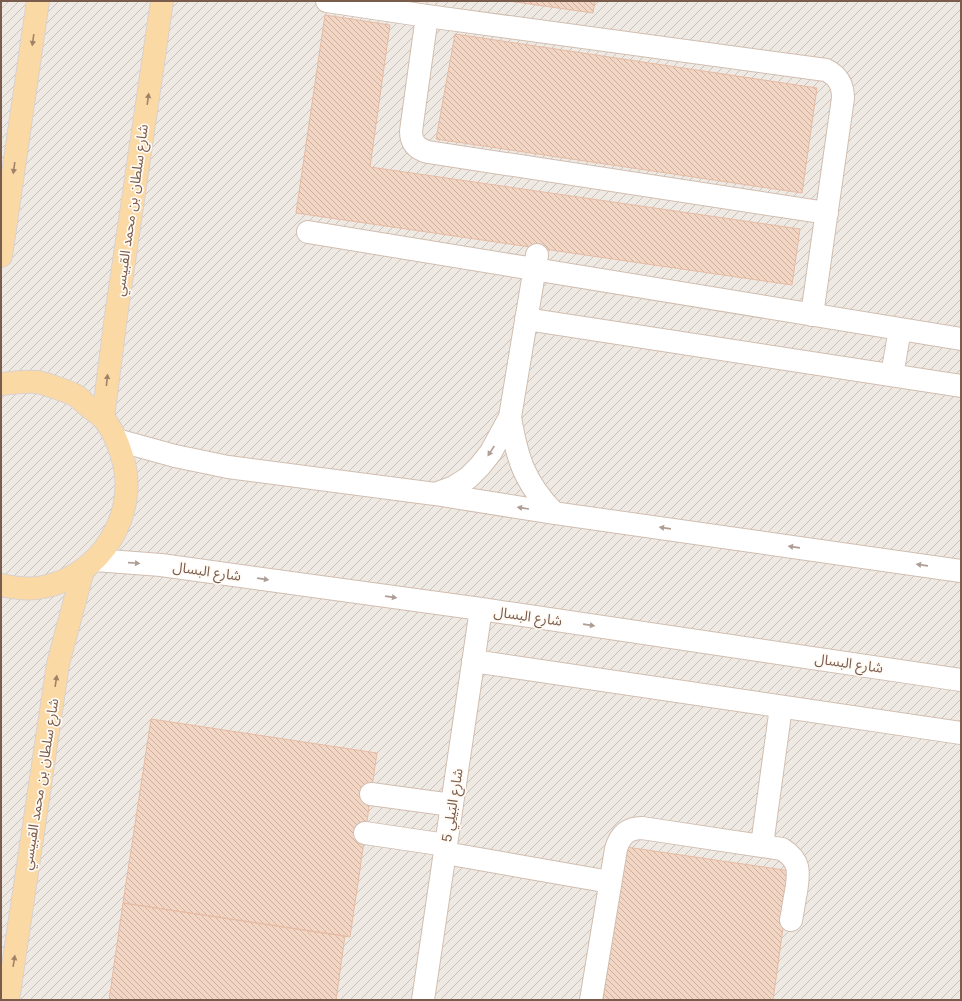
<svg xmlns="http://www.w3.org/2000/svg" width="962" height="1001" font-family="Arial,'Noto Sans Arabic',sans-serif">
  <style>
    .industrial { fill: url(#industrial-furrows) }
    .building { fill: url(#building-back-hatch); stroke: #e6bba3 }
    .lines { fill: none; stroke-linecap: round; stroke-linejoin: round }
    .minor-casing { stroke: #d1beb0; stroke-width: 24 }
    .major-casing { stroke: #dad1cd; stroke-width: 24 }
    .minor { stroke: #fff; stroke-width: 22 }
    .major { stroke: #fbd9a5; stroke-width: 22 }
    .oneway { fill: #a18267 }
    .oneway2 { fill: #af9d94 }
    .labels { text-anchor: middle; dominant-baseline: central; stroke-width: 3.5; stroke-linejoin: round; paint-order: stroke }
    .street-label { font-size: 14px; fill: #7a5c4d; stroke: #fffaf3 }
  </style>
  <defs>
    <pattern id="industrial-furrows" width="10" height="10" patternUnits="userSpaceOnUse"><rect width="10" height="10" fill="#efe9e4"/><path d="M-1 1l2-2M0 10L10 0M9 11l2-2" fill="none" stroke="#c7c0bb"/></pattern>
    <pattern id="building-back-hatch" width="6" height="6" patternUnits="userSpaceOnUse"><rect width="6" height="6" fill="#f3d5c3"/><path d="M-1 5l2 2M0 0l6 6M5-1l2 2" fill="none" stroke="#cab0a1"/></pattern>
  </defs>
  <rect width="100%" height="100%" fill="#fdf6ec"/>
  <path class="industrial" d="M1 1H961V1000H1Z"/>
  <path class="building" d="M509 1H595L593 13Z
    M325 15 390 25 370 167 800 229 792 285 296 213Z
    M455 34 817 88 802 193 436 139Z
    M151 719 377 753 350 937 123 903Z
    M626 847 791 871 773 1000H603Z
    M123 903 345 936 336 1000H109Z"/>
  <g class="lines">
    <g class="minor-casing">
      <path id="minor" d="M327 1 427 16 826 70C838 76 843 84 843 98L812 315
        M427 16 411 131C411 143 417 149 428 152L827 213
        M308 232 961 339
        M526 319 961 386
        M892 375 900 329
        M510 417C517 458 524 482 554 513
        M117 440 175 456 228 467 435 494 554 513 961 571
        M435 494 454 487 468 478 480 466 491 452 510 417 537 255
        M95 560 161 565 481 609 961 680
        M473 661 961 733
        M371 794 452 805
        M365 833 446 845
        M762 845 781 707
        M445 853 610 882
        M423 1000 481 609
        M591 1000 616 849C620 835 628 828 642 828L782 849C801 861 799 872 796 892 794 901 793 911 791 920"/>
    </g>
    <g class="major-casing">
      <path id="major" d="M1 256 38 1
        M1 384C13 383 26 381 37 382 44 383 69 392 75 395 80 398 84 403 89 407 93 410 99 414 103 418 112 428 118 443 122 456 140 512 102 576 43 587 29 590 14 588 1 585
        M103 418 116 316 162 1
        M8 1000 58 664 83 570"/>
    </g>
    <use href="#minor" class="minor"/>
    <use href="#major" class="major"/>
  </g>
  <defs><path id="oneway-solid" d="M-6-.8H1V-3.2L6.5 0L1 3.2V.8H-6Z"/></defs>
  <g class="oneway">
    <use href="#oneway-solid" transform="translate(33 40) rotate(98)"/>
    <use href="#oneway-solid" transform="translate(148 99) rotate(-82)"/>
    <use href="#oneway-solid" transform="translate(14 168) rotate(98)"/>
    <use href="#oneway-solid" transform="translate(107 380) rotate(-84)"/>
    <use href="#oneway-solid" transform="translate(56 681) rotate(-81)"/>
    <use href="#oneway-solid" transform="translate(14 961) rotate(-81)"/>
  </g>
  <g class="oneway2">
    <use href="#oneway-solid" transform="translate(491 451) rotate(123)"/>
    <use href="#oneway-solid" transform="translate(523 508) rotate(-171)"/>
    <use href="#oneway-solid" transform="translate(665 528) rotate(-172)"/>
    <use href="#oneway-solid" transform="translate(794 547) rotate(-172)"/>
    <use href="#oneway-solid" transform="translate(134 563) rotate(4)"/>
    <use href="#oneway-solid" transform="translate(922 565) rotate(-172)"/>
    <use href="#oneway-solid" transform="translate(263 579) rotate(8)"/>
    <use href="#oneway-solid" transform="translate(391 597) rotate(8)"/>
    <use href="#oneway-solid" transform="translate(589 625) rotate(8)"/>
  </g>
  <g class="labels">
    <g class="street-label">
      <text transform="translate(131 210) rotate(-82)">شارع سلطان بن محمد القبيسي</text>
      <text transform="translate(207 571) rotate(8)">شارع البسال</text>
      <text transform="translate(528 616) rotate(8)">شارع البسال</text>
      <text transform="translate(849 663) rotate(8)">شارع البسال</text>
      <text transform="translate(40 784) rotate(-81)">شارع سلطان بن محمد القبيسي</text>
      <text transform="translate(452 805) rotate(-81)">شارع البَيلِي 5</text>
    </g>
  </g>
  <rect width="962" height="1001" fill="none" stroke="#7a5c4d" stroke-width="4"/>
</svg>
